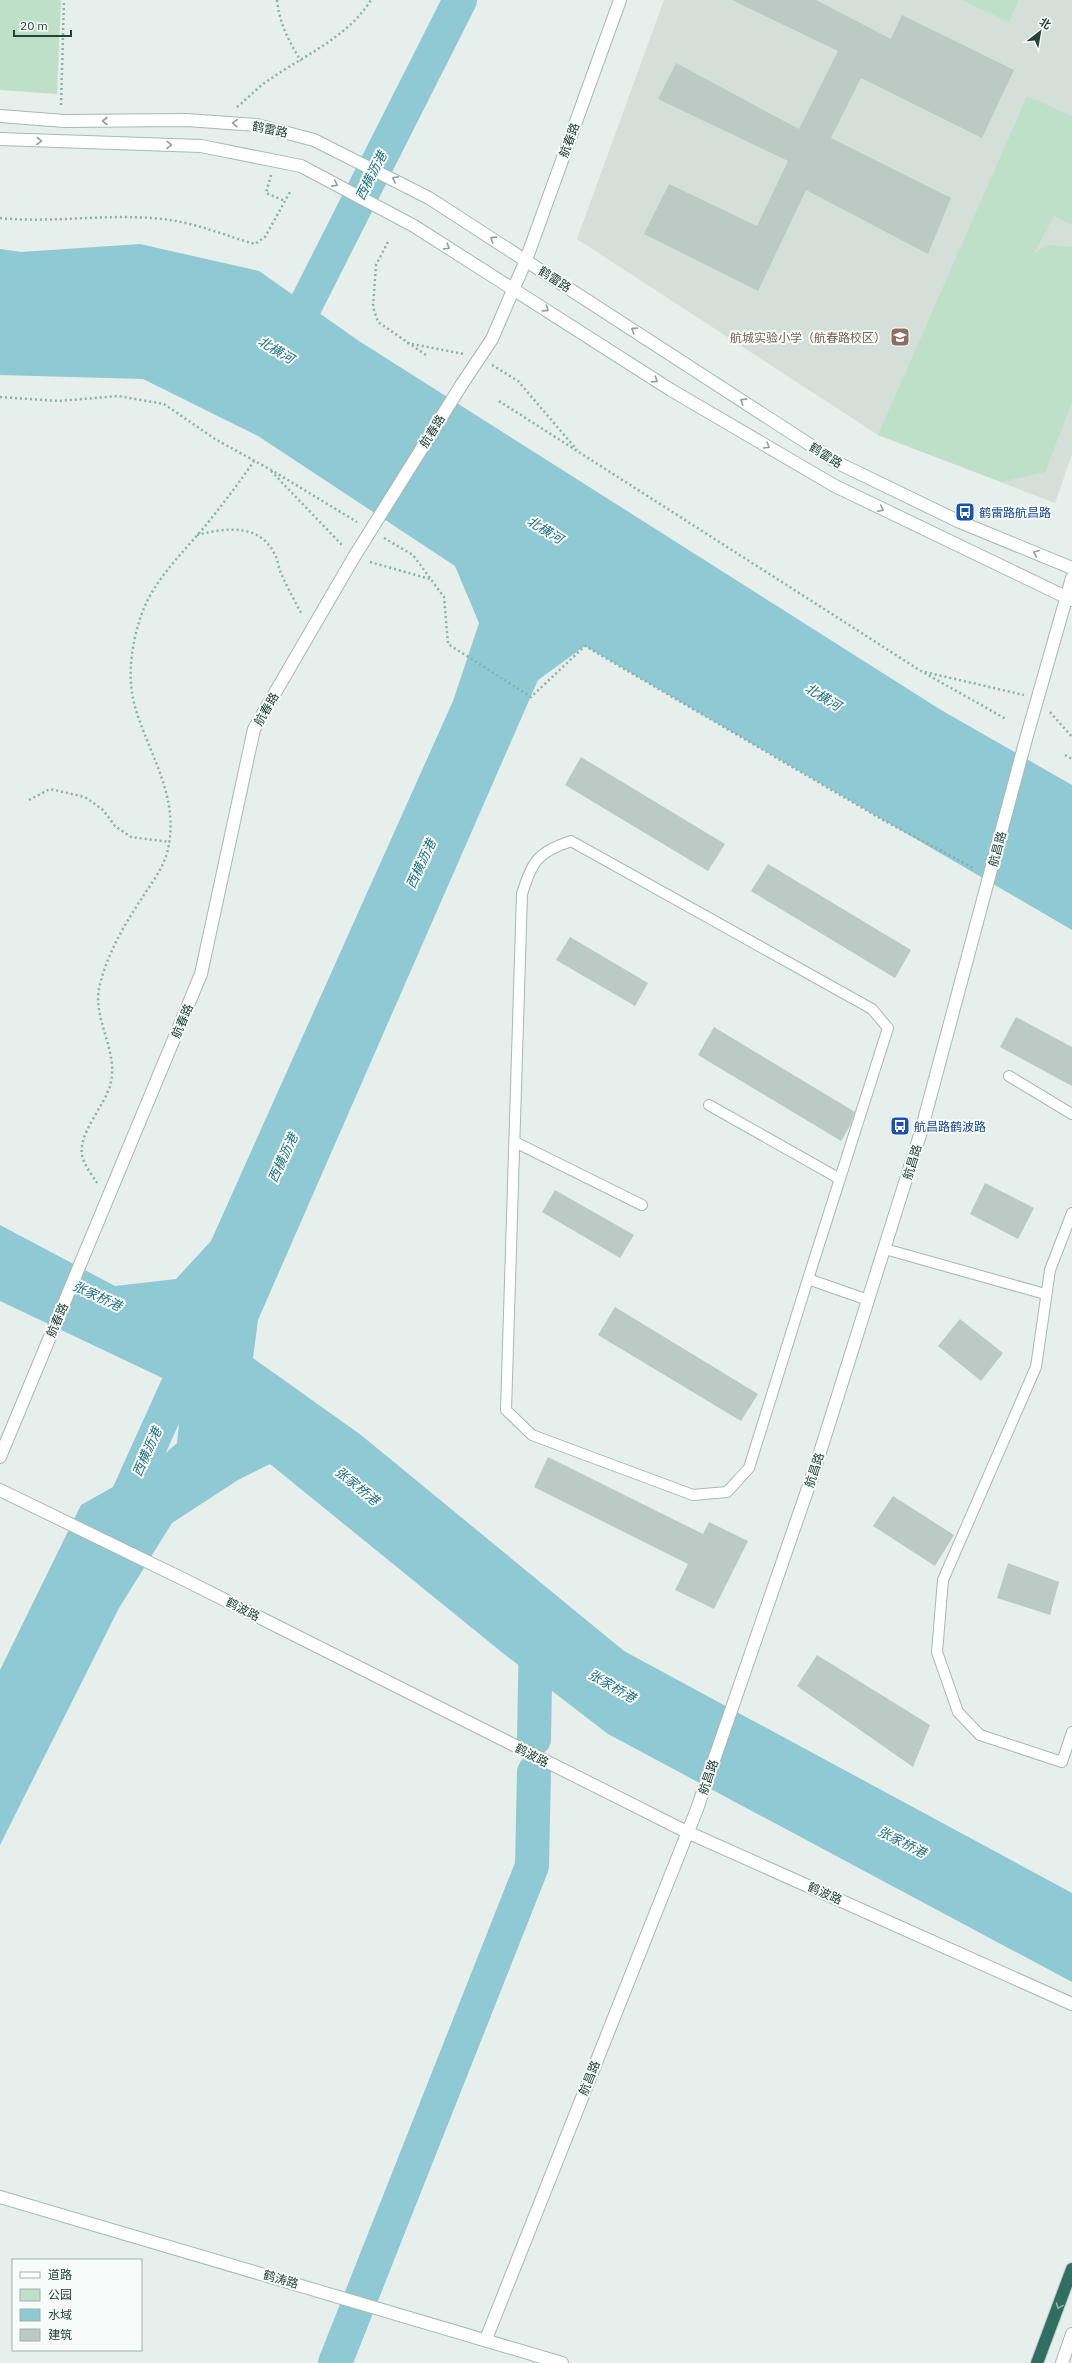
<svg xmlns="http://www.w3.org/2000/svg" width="1072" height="2363" font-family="'IBM Plex Sans','Noto Sans SC',sans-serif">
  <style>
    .built { fill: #d4dfda }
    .green { fill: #bfe0c8 }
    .water { fill: #8ec9d4 }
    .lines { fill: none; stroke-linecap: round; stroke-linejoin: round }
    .river { stroke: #8ec9d4; stroke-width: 34 }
    .building { fill: #bbcac4 }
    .lane-casing { stroke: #a8b8b2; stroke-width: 12 }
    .street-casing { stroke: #a8b8b2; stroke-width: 14 }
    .secondary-casing { stroke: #a4bbb3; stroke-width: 14 }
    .highway-casing { stroke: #c2cac8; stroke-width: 14 }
    .path { stroke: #86b3a5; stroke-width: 2.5; stroke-dasharray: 2 3; stroke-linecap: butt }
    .lane { stroke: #fff; stroke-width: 10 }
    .street { stroke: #fff; stroke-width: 12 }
    .secondary { stroke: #fff; stroke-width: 12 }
    .highway { stroke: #2f6f62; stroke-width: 12 }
    .street-bridge-casing { stroke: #a8b8b2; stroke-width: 14; stroke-linecap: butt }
    .street-bridge { stroke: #fff; stroke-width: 12 }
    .oneway { stroke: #92a09c }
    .oneway2 { stroke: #93b5ae }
    .labels { text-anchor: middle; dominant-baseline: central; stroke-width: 4; stroke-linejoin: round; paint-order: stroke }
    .street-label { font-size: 12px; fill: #24423a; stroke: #f7fbf9 }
    .education-label { font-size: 12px; fill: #785e54; stroke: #f7fbf9; text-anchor: end }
    .transit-label { font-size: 12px; fill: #164399; stroke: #f7fbf9; text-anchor: start }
    .water-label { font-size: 13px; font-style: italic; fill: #1c6f80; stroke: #f7fbf9 }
  </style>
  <rect width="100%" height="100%" fill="#e6efeb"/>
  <path class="built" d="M664 0H1072V455L1055 503 878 435 577 239Z"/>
  <path class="green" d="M0 0H61L57 94 0 90Z
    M961 0H1019L1009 22Z
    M1027 96 1072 116V225L1054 216 1034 253 1047 245 1072 247V403L1045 472 1002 482 878 435Z"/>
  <path class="water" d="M140 244 259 271 359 341 941 710 1072 785V930L585 646 538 680 258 1320 253 1358 361 1435 624 1651 1072 1893V1982L608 1734 504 1654 270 1464 238 1480 172 1523 119 1608 0 1845V1670L81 1505 152 1465 177 1443 181 1405 173 1383 0 1301V1225L115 1286 176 1279 211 1241 453 701 479 623 455 566 258 436 143 379 0 375V249L21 252Z"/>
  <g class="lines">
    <path class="river" d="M285 346 460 0
      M119 1515 195 1347
      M534 1739 536 1631
      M335 2363 532 1866 534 1772"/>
  </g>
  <path class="building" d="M732 0H816L891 39 902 15 1014 70 982 138 861 78 831 138 951 198 928 254 806 190 758 291 644 234 669 184 757 226 788 161 658 99 676 63 799 129 838 51Z
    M581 757 725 844 708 871 565 785Z
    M768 864 911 950 895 978 751 891Z
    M570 937 648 983 635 1006 556 960Z
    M1016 1017 1072 1047V1086L1000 1047Z
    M714 1027 855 1112 850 1126 841 1141 698 1055Z
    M985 1183 1034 1208 1018 1239 970 1214Z
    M555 1190 634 1235 620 1258 542 1212Z
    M615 1307 758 1394 741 1421 598 1335Z
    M960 1319 1003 1353 981 1381 938 1346Z
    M548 1457 703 1534 709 1522 748 1541 714 1609 675 1590 688 1564 534 1487Z
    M893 1496 954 1535 935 1566 873 1526Z
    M1008 1563 1059 1582 1050 1615 997 1598Z
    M817 1655 930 1725 913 1767 797 1686Z"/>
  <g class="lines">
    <g class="lane-casing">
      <path id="lane" d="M1009 1076 1072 1114
        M709 1105 840 1179
        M515 1142 642 1205
        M1072 1213 1050 1270 1036 1367 943 1580 937 1652 958 1712 980 1735 1062 1762 1072 1732
        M885 1249 1045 1294
        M808 1279 888 1028 872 1009 571 841C538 852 532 861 522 894L506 1410 532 1435 693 1495 727 1492 749 1468 808 1279 868 1300"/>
    </g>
    <g class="street-casing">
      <path id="street" d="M462 384 492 339 526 260 620 0
        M0 1457 201 974 254 729 354 557
        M0 1490 185 1580 687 1832 1072 2004
        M486 2339 697 1809 816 1465 920 1135 1026 739 1072 578"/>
    </g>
    <g class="secondary-casing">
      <path id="secondary" d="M0 116 64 121 187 120 257 125 314 140 429 198 838 463 960 522 1072 568
        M0 139 201 146 301 166 414 226 671 390 835 486 1072 600
        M0 2197 562 2363
        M1062 2363 1072 2334"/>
    </g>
    <g class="highway-casing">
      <path id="highway" d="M1037 2363 1072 2269"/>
    </g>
    <path class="path" d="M277 0C279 22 289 42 301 61
      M61 105 64 0
      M237 107C246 100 254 91 262 85 299 57 346 40 371 0
      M271 175 266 193 285 201
      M0 218C58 224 118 211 176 221 203 226 230 237 255 244L265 237 290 192
      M388 242 376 265 373 307 378 322 426 355
      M407 343 464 354
      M492 365 518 381 577 450
      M0 397 59 401 118 396 164 404 215 439 273 471 357 522
      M499 401 921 671 1006 719
      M271 471 342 545
      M197 535C224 528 259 523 274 553 278 559 278 567 281 573 287 587 295 601 302 615
      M384 538 413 555 444 597 448 644 531 697 585 646 883 820 975 869
      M370 562 430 579
      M925 672 1024 695
      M1050 712 1072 737
      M1065 755 1072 759
      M29 800 50 789 85 797 103 810 115 826 131 837 170 842
      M97 1183C93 1176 86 1168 83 1159 75 1135 106 1106 111 1082 118 1048 91 1018 100 984 108 953 123 927 140 901 150 885 164 868 168 849 180 795 147 752 134 703 127 675 132 642 141 616 153 580 183 553 206 525 223 504 239 483 254 461"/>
    <use href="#lane" class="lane"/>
    <use href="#street" class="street"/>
    <use href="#secondary" class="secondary"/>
    <use href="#highway" class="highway"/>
    <g class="street-bridge-casing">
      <path id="street-bridge" d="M354 557 462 384"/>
    </g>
    <use href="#street-bridge" class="street-bridge"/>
  </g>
  <defs><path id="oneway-chevron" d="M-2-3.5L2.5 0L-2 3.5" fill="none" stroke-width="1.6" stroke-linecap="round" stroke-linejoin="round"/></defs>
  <g class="oneway">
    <use href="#oneway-chevron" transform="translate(105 121) rotate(180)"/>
    <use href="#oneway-chevron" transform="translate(235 123) rotate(-176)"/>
    <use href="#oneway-chevron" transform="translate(39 141) rotate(3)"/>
    <use href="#oneway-chevron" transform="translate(169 145) rotate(2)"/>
    <use href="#oneway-chevron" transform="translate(395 179) rotate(-152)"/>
    <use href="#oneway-chevron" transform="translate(335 184) rotate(28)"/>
    <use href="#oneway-chevron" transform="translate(493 239) rotate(-147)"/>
    <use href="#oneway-chevron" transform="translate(447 247) rotate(32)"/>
    <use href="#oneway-chevron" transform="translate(546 309) rotate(33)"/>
    <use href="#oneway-chevron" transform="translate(634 330) rotate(-147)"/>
    <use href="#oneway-chevron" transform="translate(655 380) rotate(33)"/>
    <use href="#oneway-chevron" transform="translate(743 401) rotate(-147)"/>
    <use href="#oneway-chevron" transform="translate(767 446) rotate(30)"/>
    <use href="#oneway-chevron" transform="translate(881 509) rotate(26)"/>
    <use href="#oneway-chevron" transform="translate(1036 553) rotate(-158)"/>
  </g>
  <use class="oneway2" href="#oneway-chevron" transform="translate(1059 2306) rotate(110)"/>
  <defs>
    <g id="school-square" transform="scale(1)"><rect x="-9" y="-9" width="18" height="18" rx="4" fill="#8d6e63" stroke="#f7fbf9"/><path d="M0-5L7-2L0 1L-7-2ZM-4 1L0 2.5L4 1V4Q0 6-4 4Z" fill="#fff"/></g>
    <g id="bus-square" transform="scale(1)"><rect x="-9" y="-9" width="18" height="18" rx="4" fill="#1a4fb4" stroke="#f7fbf9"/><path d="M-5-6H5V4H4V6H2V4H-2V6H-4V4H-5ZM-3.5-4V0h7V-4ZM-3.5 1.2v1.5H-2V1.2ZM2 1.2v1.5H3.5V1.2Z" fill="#fff"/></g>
  </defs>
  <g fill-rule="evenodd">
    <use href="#school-square" x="900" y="337"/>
    <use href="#bus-square" x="965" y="512"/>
    <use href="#bus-square" x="900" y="1126"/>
  </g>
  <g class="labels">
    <g class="street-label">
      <text transform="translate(270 129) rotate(12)">鹤雷路</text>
      <text transform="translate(569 140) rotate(-70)">航春路</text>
      <text transform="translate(555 279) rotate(33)">鹤雷路</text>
      <text transform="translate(432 431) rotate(-58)">航春路</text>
      <text transform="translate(826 455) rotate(32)">鹤雷路</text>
      <text transform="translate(266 709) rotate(-60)">航春路</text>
      <text transform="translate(997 849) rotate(-75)">航昌路</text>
      <text transform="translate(182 1021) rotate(-67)">航春路</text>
      <text transform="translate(912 1162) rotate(-73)">航昌路</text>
      <text transform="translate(57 1320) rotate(-67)">航春路</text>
      <text transform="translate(814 1470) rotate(-72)">航昌路</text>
      <text transform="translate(243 1609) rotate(27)">鹤波路</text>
      <text transform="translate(532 1755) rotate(27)">鹤波路</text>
      <text transform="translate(708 1777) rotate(-71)">航昌路</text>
      <text transform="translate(825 1893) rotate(24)">鹤波路</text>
      <text transform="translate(589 2078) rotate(-68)">航昌路</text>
      <text transform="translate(281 2279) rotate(16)">鹤涛路</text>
    </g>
    <g class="education-label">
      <text x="886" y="337">航城实验小学（航春路校区）</text>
    </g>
    <g class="transit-label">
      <text x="979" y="512">鹤雷路航昌路</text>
      <text x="914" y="1126">航昌路鹤波路</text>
    </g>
    <g class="water-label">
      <text transform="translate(371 176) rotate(-63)">西横沥港</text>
      <text transform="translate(276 350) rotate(31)">北横河</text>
      <text transform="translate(545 530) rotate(32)">北横河</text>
      <text transform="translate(823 697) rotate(31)">北横河</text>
      <text transform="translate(421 864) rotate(-65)">西横沥港</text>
      <text transform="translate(283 1158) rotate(-65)">西横沥港</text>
      <text transform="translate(97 1296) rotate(25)">张家桥港</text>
      <text transform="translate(147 1452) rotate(-66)">西横沥港</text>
      <text transform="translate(357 1486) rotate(39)">张家桥港</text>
      <text transform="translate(612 1686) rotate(30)">张家桥港</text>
      <text transform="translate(902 1842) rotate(27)">张家桥港</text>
    </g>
  </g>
  <rect x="12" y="2259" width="130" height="92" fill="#f7fbf9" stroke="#a3b1ad"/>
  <rect x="20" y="2272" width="20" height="6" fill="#ffffff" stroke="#a3b1ad"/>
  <text x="48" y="2279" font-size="12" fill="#24423a">道路</text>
  <rect x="20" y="2289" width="20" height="12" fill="#bfe0c8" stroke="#a3b1ad"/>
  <text x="48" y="2299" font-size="12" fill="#24423a">公园</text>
  <rect x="20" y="2309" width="20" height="12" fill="#8ec9d4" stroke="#a3b1ad"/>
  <text x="48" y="2319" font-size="12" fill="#24423a">水域</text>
  <rect x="20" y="2329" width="20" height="12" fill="#bbcac4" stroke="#a3b1ad"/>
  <text x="48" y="2339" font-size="12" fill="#24423a">建筑</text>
  <g transform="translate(1040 32) rotate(31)" stroke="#f7fbf9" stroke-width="3" paint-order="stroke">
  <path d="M0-3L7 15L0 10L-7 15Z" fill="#24423a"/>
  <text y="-6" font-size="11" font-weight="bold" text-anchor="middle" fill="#24423a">北</text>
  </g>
  <path d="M14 30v6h57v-6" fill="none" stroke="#24423a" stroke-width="2"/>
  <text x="20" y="30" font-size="12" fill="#24423a" stroke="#f7fbf9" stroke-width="3" paint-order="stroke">20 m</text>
</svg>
